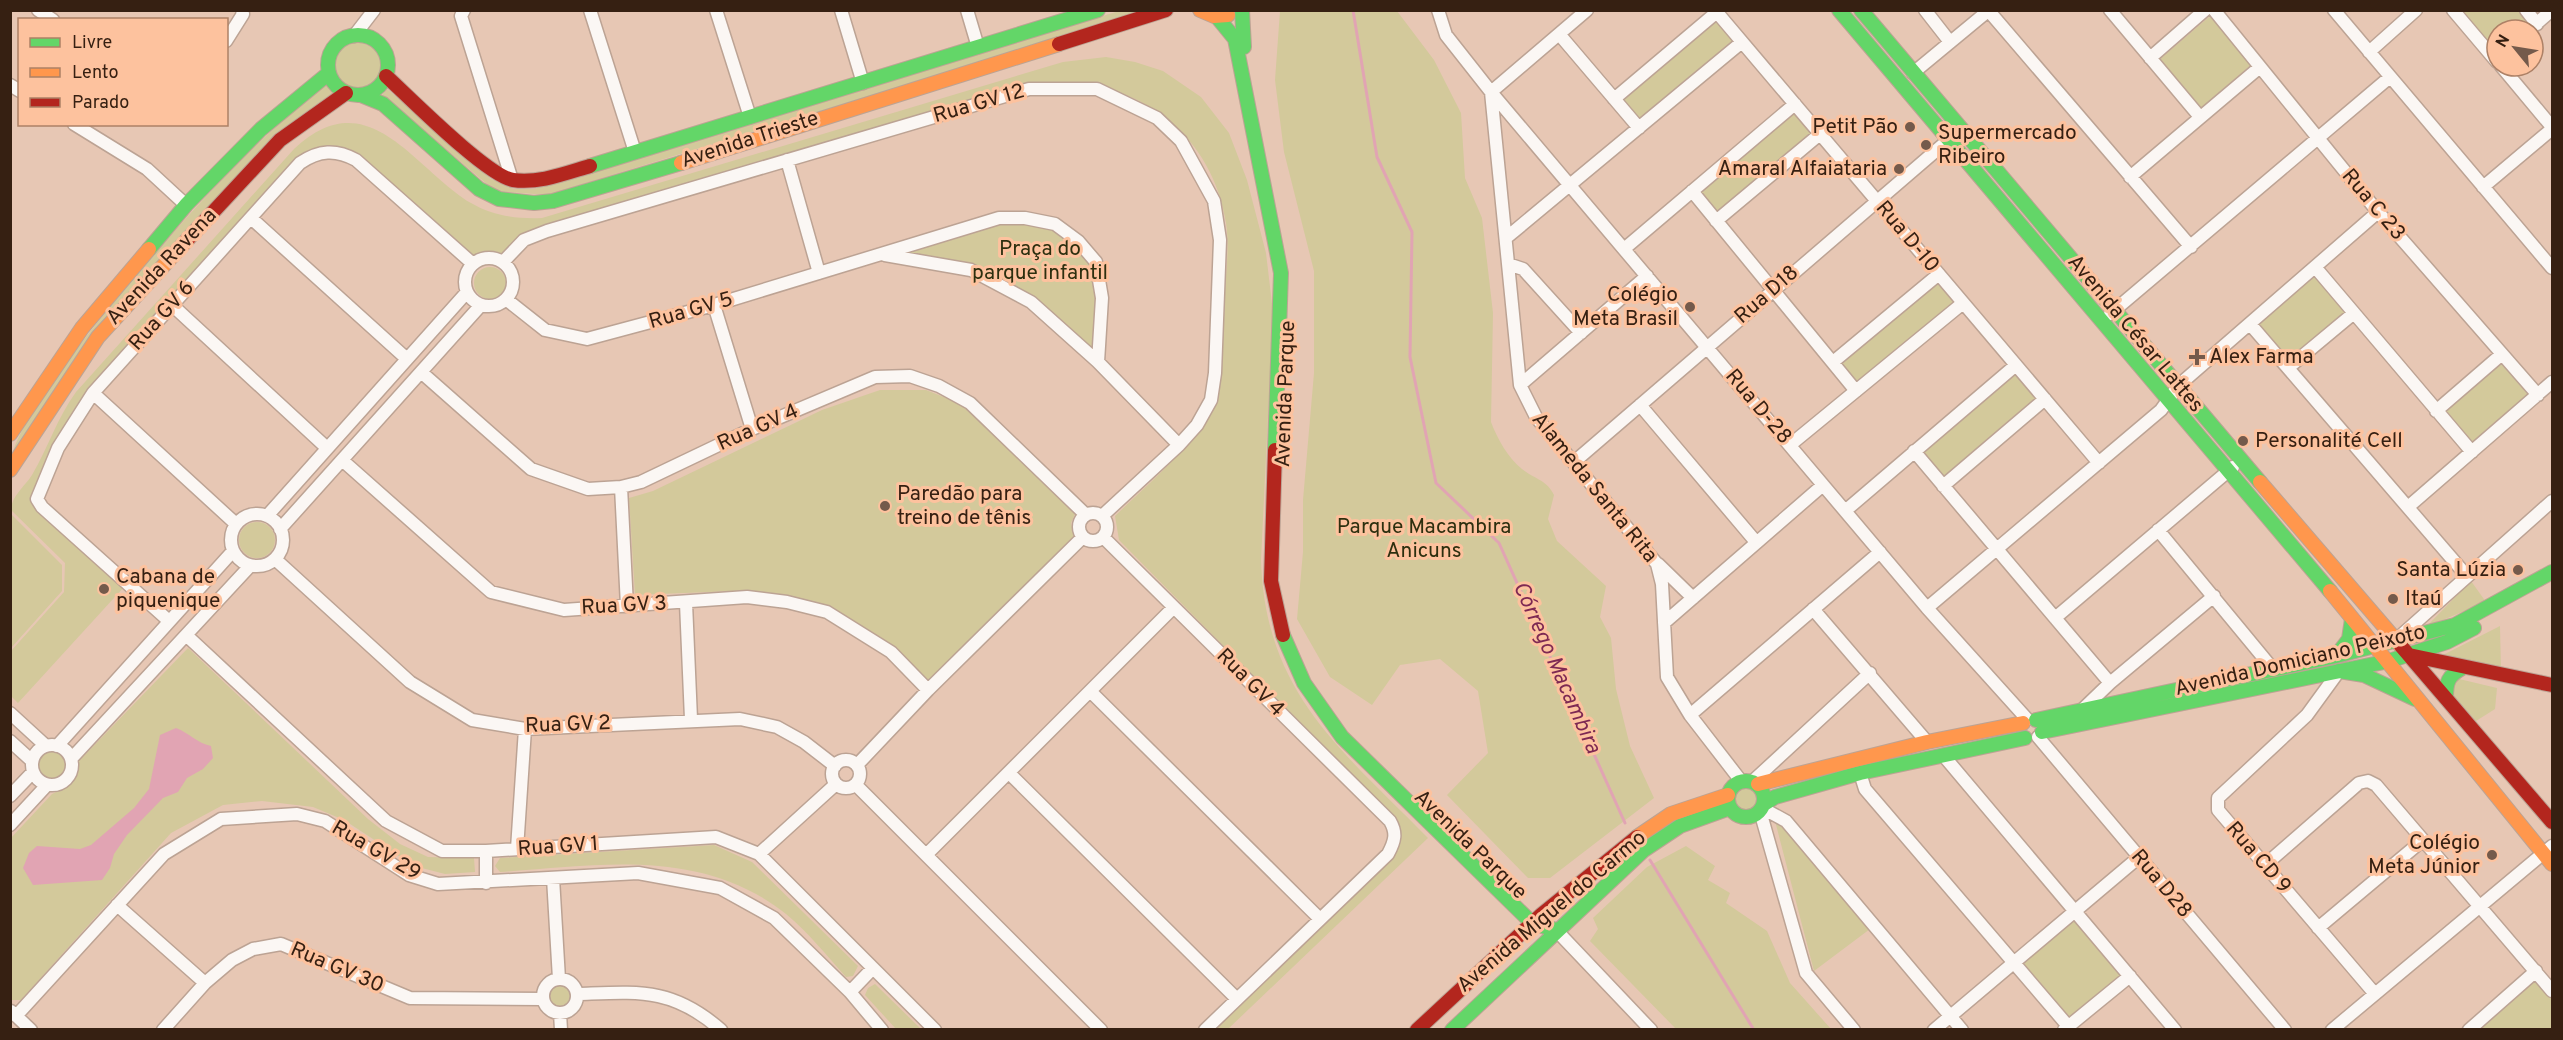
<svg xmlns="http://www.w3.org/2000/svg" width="2563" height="1040" font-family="Overpass,sans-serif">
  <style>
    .green { fill: #d3c99b }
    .water { fill: #e1a4b3 }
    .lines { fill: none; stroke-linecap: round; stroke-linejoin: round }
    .stream { stroke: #e1a4b3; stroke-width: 3 }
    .street-casing { stroke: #bca394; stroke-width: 15 }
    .fast-casing { stroke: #bca394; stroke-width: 16 }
    .slow-casing { stroke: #bca394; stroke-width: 16 }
    .jam-casing { stroke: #bca394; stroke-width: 16 }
    .street { stroke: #fbf7f4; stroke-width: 12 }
    .fast { stroke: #63d668; stroke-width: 14 }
    .slow { stroke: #ff974d; stroke-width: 14 }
    .jam { stroke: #b3261e; stroke-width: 14 }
    .poi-dot { fill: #745a4b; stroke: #fdc29e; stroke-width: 2 }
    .labels { text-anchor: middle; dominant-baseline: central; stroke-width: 6; stroke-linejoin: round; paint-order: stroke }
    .street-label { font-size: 21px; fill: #362012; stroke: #fdc29e }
    .poi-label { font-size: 21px; fill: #362012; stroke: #fdc29e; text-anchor: start }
    .park-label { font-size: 21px; fill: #2d2f0f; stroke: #fdc29e }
    .water-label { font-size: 22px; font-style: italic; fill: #7e2953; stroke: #fdc29e }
  </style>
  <rect width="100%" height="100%" fill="#e7c7b4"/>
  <path class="green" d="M1119 11H1146L547 195 495 191 382 95 387 89 491 179 514 189H534Z
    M1280 11H1397L1434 60 1461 113 1465 178 1482 218 1493 313 1491 422C1497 438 1508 458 1522 469 1534 479 1547 480 1554 495L1548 519 1557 541 1606 586 1600 617 1611 638 1616 689 1630 746 1654 798 1550 878H1528L1447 795 1488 753 1478 691 1440 659 1400 665 1372 705 1330 677 1297 619 1303 552V500L1314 373V271L1284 152 1275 80Z
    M2458 11H2520L2530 22 2521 30H2497V51L2495 53Z
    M1716 15 1738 42 1641 124 1618 98Z
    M2210 16 2252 64 2200 109 2159 60Z
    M335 65a23 23 0 1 1 46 0a23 23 0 1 1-46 0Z
    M1106 57 1135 62 1163 71 1201 97 1229 133 1247 180 1266 253 1273 312 1261 560C1265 694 1342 750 1428 838L1228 1029H1214L1393 858 1399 847 1400 835 1314 738 1119 540 1115 516C1154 478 1203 440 1220 387 1222 354 1224 320 1225 287 1227 266 1229 244 1226 223 1211 125 1122 68 1026 86L548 227 503 256 489 253 473 257 355 152 339 148 305 155 54 447 34 494 124 587 18 703 11 696V651L64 592 65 563 11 510C11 497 25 486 32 475 48 448 57 418 76 392L294 149C368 79 413 168 471 203 493 216 517 219 542 218L1063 62Z
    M327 82 334 93 115 310 11 464C10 410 205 193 252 149 276 126 302 104 327 82Z
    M1794 106 1817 134 1718 218 1695 192Z
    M999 221 1054 226 1093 264 1099 297 1097 341 1091 350C1062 321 1034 294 995 278 965 266 928 262 897 254Z
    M474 283a16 16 0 1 1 32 0a16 16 0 1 1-32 0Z
    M2314 276 2345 312 2287 360 2257 324Z
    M1938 277 1960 303 1857 387 1836 362Z
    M2501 362 2530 395 2472 446 2444 413Z
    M2015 370 2038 398 1943 480 1918 452Z
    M880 390H926L969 407 1075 514 1071 523 1074 536 927 683 903 657 796 598 734 591 635 595 629 498 653 491 822 410Z
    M11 514 62 565V591L11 648Z
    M239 540a18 18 0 1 1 36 0a18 18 0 1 1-36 0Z
    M2471 581 2486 602 2426 627Z
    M2500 626 2501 670 2443 655Z
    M188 648 368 819 400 844 428 857 474 858 475 872 445 874 414 866 344 820 313 807 262 801 223 805 171 833 21 1000H12L10 839 52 794 64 788 74 778 78 762Z
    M2455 678 2497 688 2495 709 2476 721 2448 690Z
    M38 765a14 14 0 1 1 28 0a14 14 0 1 1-28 0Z
    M1733 798a13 13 0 1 1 26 0a13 13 0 1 1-26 0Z
    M1774 817 1870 929 1814 971Z
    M714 845 752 862 858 966 853 976 846 977C827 956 808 932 786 914 702 847 599 865 500 872L495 866 500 858Z
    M1686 846 1715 866 1708 880 1730 893 1726 903 1767 931 1790 983 1831 1029H1676L1590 941 1598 929 1593 918 1647 867Z
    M2073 918 2123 976 2069 1022 2017 963Z
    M2535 980 2552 1000V1029L2478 1030Z
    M549 996a12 12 0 1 1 24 0a12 12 0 1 1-24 0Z
    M875 984 921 1029H896L865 995 868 988Z"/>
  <path class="water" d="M176 728C189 733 197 743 211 746L213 758 203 769 187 778 178 792 163 798 127 835 114 854 110 868 102 880 33 885 23 868 29 853 37 846 80 849 91 845 134 808 149 789 160 735Z"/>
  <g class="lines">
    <path class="stream" d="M1353 10 1377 157 1412 232 1410 357 1436 483 1499 543 1625 823
      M1650 860 1754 1030"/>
    <g class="street-casing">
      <path id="street" d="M38 10 53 20
        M464 10 461 16 512 180
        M590 10 635 152
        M716 10 750 117
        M841 10 863 83
        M967 10 978 47
        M1438 10 1446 35 1491 92 1927 608 2027 719
        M1715 10 2099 463
        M1925 10 1950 42
        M1988 10 2191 247
        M2110 10 2200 117
        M2214 10 2378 212 2538 395
        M2334 10 2552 268
        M2453 10 2497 62
        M2526 10 2537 24
        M2529 30 2552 10
        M1559 34 1639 128
        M354 36 374 10
        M226 41 243 14 242 10
        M2369 52 2416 10
        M2150 58 2205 10
        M2501 66 2552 127
        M1913 73 1988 11
        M10 85 20 91
        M1491 92 1520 385 1536 417 1657 564 1662 584 1667 677 1690 715 1741 781
        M1491 92 1587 10
        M1614 99 1717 12
        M74 124 147 169 186 205
        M787 160 819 273
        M2130 177 2260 67
        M2483 187 2552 129
        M1692 191 1856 391
        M251 218 407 359
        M1716 221 1820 134
        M1506 238 1742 42
        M1624 249 1795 104
        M885 255 971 270 1031 302 1098 362 1179 445
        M465 282a24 24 0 1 1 48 0a24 24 0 1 1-48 0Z
        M503 262 524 240 547 231 1029 89H1097L1157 118 1181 141 1214 201 1220 240 1215 373 1211 400 1197 425 1179 445 1102 516
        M1508 264 1523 269 1581 333
        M2315 267 2472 452
        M507 300 545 330 587 339 714 305 999 218H1025L1055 224 1078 241 1096 262 1102 298 1098 362
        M172 305 327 448
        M714 305 752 429
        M2110 314 2390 77
        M2250 324 2466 575
        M1833 362 1939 274
        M2288 368 2354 313
        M421 372 531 469 588 489 621 487 641 482 752 429 875 377 910 376 939 386 970 403 1086 515
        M1520 385 1647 276
        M93 393 236 524
        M1640 405 1756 542
        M2436 411 2502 354
        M1790 445 1963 303
        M1914 451 2110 683
        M342 460 491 592 564 610 747 597 787 602 827 612 891 652 928 690
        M1574 462 1953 136
        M1943 486 2045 399
        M621 487 627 606
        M2408 507 2552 382
        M1845 511 2016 365
        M1079 527a14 14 0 1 1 28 0a14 14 0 1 1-28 0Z
        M231 540a26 26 0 1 1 52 0a26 26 0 1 1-52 0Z
        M267 516 467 292
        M280 529 481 305
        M2158 530 2272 668
        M1103 537 1390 821C1397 833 1395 841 1388 854L1205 1030
        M275 559 410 682 472 720 525 729 740 719 777 727 804 742 835 766
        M1658 564 1693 598
        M686 603 691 719
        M1927 608 2161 410 2179 385 2378 212
        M1813 609 1927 742
        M2055 618 2233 467
        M169 621 42 507 37 499 58 448 93 393 300 163C319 150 336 149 356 160L473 264
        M1664 623 1823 485
        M186 635 386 821 442 851H486L716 837 759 854 935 1030
        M2397 639 2552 501
        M2339 671 2307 715 2218 798V810L2375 994
        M1090 691 1320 919
        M2084 708 2110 683 2214 596
        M10 713 46 746
        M1690 715 1880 552
        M2038 737 2285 1030
        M10 741 32 761
        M32 765a20 20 0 1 1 40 0a20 20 0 1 1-40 0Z
        M57 746 233 551
        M1943 755 2175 1030
        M71 759 250 566
        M832 774a14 14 0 1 1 28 0a14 14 0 1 1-28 0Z
        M857 765 928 690 1083 537
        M1009 773 1237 999
        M1860 773 1865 789 2068 1026
        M1753 781 1870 673
        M856 785 1101 1030
        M10 796 33 772
        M1762 808 1786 821 1962 1030
        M1760 811 1806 973 1854 1030
        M10 825 47 785
        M517 849 525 729
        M486 851V883
        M759 854 836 784
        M926 855 1173 608
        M2265 865 2359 783 2368 781 2376 785 2552 991
        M553 878 559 979
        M117 905 205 983
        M2318 928 2423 840
        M1556 930 1651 1030
        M543 996a17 17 0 1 1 34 0a17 17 0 1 1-34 0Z
        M850 992 873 968
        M578 994C638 992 672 987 721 1030
        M11 1011 31 1030
        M560 1013 561 1030
        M16 1016 164 854 221 819 297 814 325 821 409 875 438 884 638 873 720 888 774 918 850 992 882 1030
        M163 1030 205 983 232 960 253 949 281 944 410 998 542 999
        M1934 1030 2138 858
        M2064 1030 2130 976
        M2332 1030 2552 846
        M2469 1030 2536 971"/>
    </g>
    <g class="fast-casing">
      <path id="fast" d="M1242 10 1244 47
        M1839 10 2330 591
        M1861 10 2260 482
        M1217 17 1235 39 1281 273 1275 450
        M328 65a30 30 0 1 1 60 0a30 30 0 1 1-60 0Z
        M361 95 383 104 479 189 499 199 534 203 553 201 681 163
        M590 166 1098 10
        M149 249 186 205 261 129 329 73
        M1283 635 1304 683 1342 737 1532 923 1556 930
        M2336 656 2349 639 2352 619
        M2339 671 2364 675 2415 699
        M2446 698C2446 682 2448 676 2462 668
        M2036 720 2336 656 2455 625 2552 572
        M2042 732 2389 661 2447 642 2474 628
        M1728 799a18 18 0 1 1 36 0a18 18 0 1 1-36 0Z
        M1764 804 1775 797 1860 773 2025 738
        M1452 1030 1644 850 1680 826 1730 808"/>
    </g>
    <g class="slow-casing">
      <path id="slow" d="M1200 10 1214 16 1228 15
        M681 163 1059 44
        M10 434 82 328 149 249
        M10 470 98 337 188 239
        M2260 482 2401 646
        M2330 591 2552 864
        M1758 784 1927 742 2023 723
        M1637 837 1671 814 1728 795"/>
    </g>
    <g class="jam-casing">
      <path id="jam" d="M1059 44 1166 10
        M386 76C409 97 487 176 513 180 538 184 566 173 590 166
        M188 239 280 140 346 93
        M1275 450 1271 581 1283 635
        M2401 646 2552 822
        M2409 655 2552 685
        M1417 1030 1541 915 1637 837"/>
    </g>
    <use href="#street" class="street"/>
    <use href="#fast" class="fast"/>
    <use href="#slow" class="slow"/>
    <use href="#jam" class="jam"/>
  </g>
  <g class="poi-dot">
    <circle cx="1910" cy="127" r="6"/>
    <circle cx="1926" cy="145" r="6"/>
    <circle cx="1899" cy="169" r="6"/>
    <circle cx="1690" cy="307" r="6"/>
    <path d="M2194 348h6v6h6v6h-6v6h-6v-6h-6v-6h6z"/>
    <circle cx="2243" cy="441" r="6"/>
    <circle cx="885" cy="506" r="6"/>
    <circle cx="2518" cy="570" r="6"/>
    <circle cx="104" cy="589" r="6"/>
    <circle cx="2393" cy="599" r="6"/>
    <circle cx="2492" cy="855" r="6"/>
  </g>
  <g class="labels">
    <g class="street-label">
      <text transform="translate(979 104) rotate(-16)">Rua GV 12</text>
      <text transform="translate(750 140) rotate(-18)">Avenida Trieste</text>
      <text transform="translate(2373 205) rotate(50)">Rua C 23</text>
      <text transform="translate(1907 237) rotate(50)">Rua D-10</text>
      <text transform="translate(162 267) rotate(-47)">Avenida Ravena</text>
      <text transform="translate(1767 295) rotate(-41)">Rua D18</text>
      <text transform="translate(691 311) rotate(-16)">Rua GV 5</text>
      <text transform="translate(162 316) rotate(-48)">Rua GV 6</text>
      <text transform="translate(2135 334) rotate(50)">Avenida César Lattes</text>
      <text transform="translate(1286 394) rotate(-88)">Avenida Parque</text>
      <text transform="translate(1758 407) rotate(50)">Rua D-28</text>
      <text transform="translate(758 428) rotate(-24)">Rua GV 4</text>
      <text transform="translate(1594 488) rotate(51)">Alameda Santa Rita</text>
      <text transform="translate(624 606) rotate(-3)">Rua GV 3</text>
      <text transform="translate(2300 661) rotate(-13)">Avenida Domiciano Peixoto</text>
      <text transform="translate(1250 683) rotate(45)">Rua GV 4</text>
      <text transform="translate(568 725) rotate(-2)">Rua GV 2</text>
      <text transform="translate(1470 845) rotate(44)">Avenida Parque</text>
      <text transform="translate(558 847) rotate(-4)">Rua GV 1</text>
      <text transform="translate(376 851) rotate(30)">Rua GV 29</text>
      <text transform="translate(2258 858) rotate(49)">Rua CD 9</text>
      <text transform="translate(2161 884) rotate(50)">Rua D28</text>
      <text transform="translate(1552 912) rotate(-40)">Avenida Miguel do Carmo</text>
      <text transform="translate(337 968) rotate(23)">Rua GV 30</text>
    </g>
    <g class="poi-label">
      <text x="1898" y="127" text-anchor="end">Petit Pão</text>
      <text x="1938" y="133">Supermercado<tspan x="1938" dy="24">Ribeiro</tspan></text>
      <text x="1887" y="169" text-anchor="end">Amaral Alfaiataria</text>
      <text x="1678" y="295" text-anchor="end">Colégio<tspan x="1678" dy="24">Meta Brasil</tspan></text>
      <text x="2209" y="357">Alex Farma</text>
      <text x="2255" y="441">Personalité Cell</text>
      <text x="897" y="494">Paredão para<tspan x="897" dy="24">treino de tênis</tspan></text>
      <text x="2506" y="570" text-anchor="end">Santa Lúzia</text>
      <text x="116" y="577">Cabana de<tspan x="116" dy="24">piquenique</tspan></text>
      <text x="2405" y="599">Itaú</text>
      <text x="2480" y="843" text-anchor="end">Colégio<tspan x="2480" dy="24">Meta Júnior</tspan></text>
    </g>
    <g class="park-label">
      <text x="1040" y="249">Praça do<tspan x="1040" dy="24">parque infantil</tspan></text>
      <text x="1424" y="527">Parque Macambira<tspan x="1424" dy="24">Anicuns</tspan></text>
    </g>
    <g class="water-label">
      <text transform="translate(1556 668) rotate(66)">Córrego Macambira</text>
    </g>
  </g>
  <rect width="2563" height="1040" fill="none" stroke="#362012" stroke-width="24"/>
  <rect x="18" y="18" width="210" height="108" fill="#fdc29e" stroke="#ad8166" stroke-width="1.5"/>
  <rect x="30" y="38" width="30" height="9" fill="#63d668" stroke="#ad8166" stroke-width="1.5"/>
  <text x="72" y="48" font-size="18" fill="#362012">Livre</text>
  <rect x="30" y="68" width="30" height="9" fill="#ff974d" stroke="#ad8166" stroke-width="1.5"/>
  <text x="72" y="78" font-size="18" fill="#362012">Lento</text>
  <rect x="30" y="98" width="30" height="9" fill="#b3261e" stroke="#ad8166" stroke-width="1.5"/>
  <text x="72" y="108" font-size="18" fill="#362012">Parado</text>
  <g transform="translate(2515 48) rotate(300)"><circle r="28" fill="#fdc29e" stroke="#ad8166" stroke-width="1.5"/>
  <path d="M0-4.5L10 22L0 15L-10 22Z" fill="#745a4b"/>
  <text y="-9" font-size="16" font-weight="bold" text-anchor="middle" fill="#362012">N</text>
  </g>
</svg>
